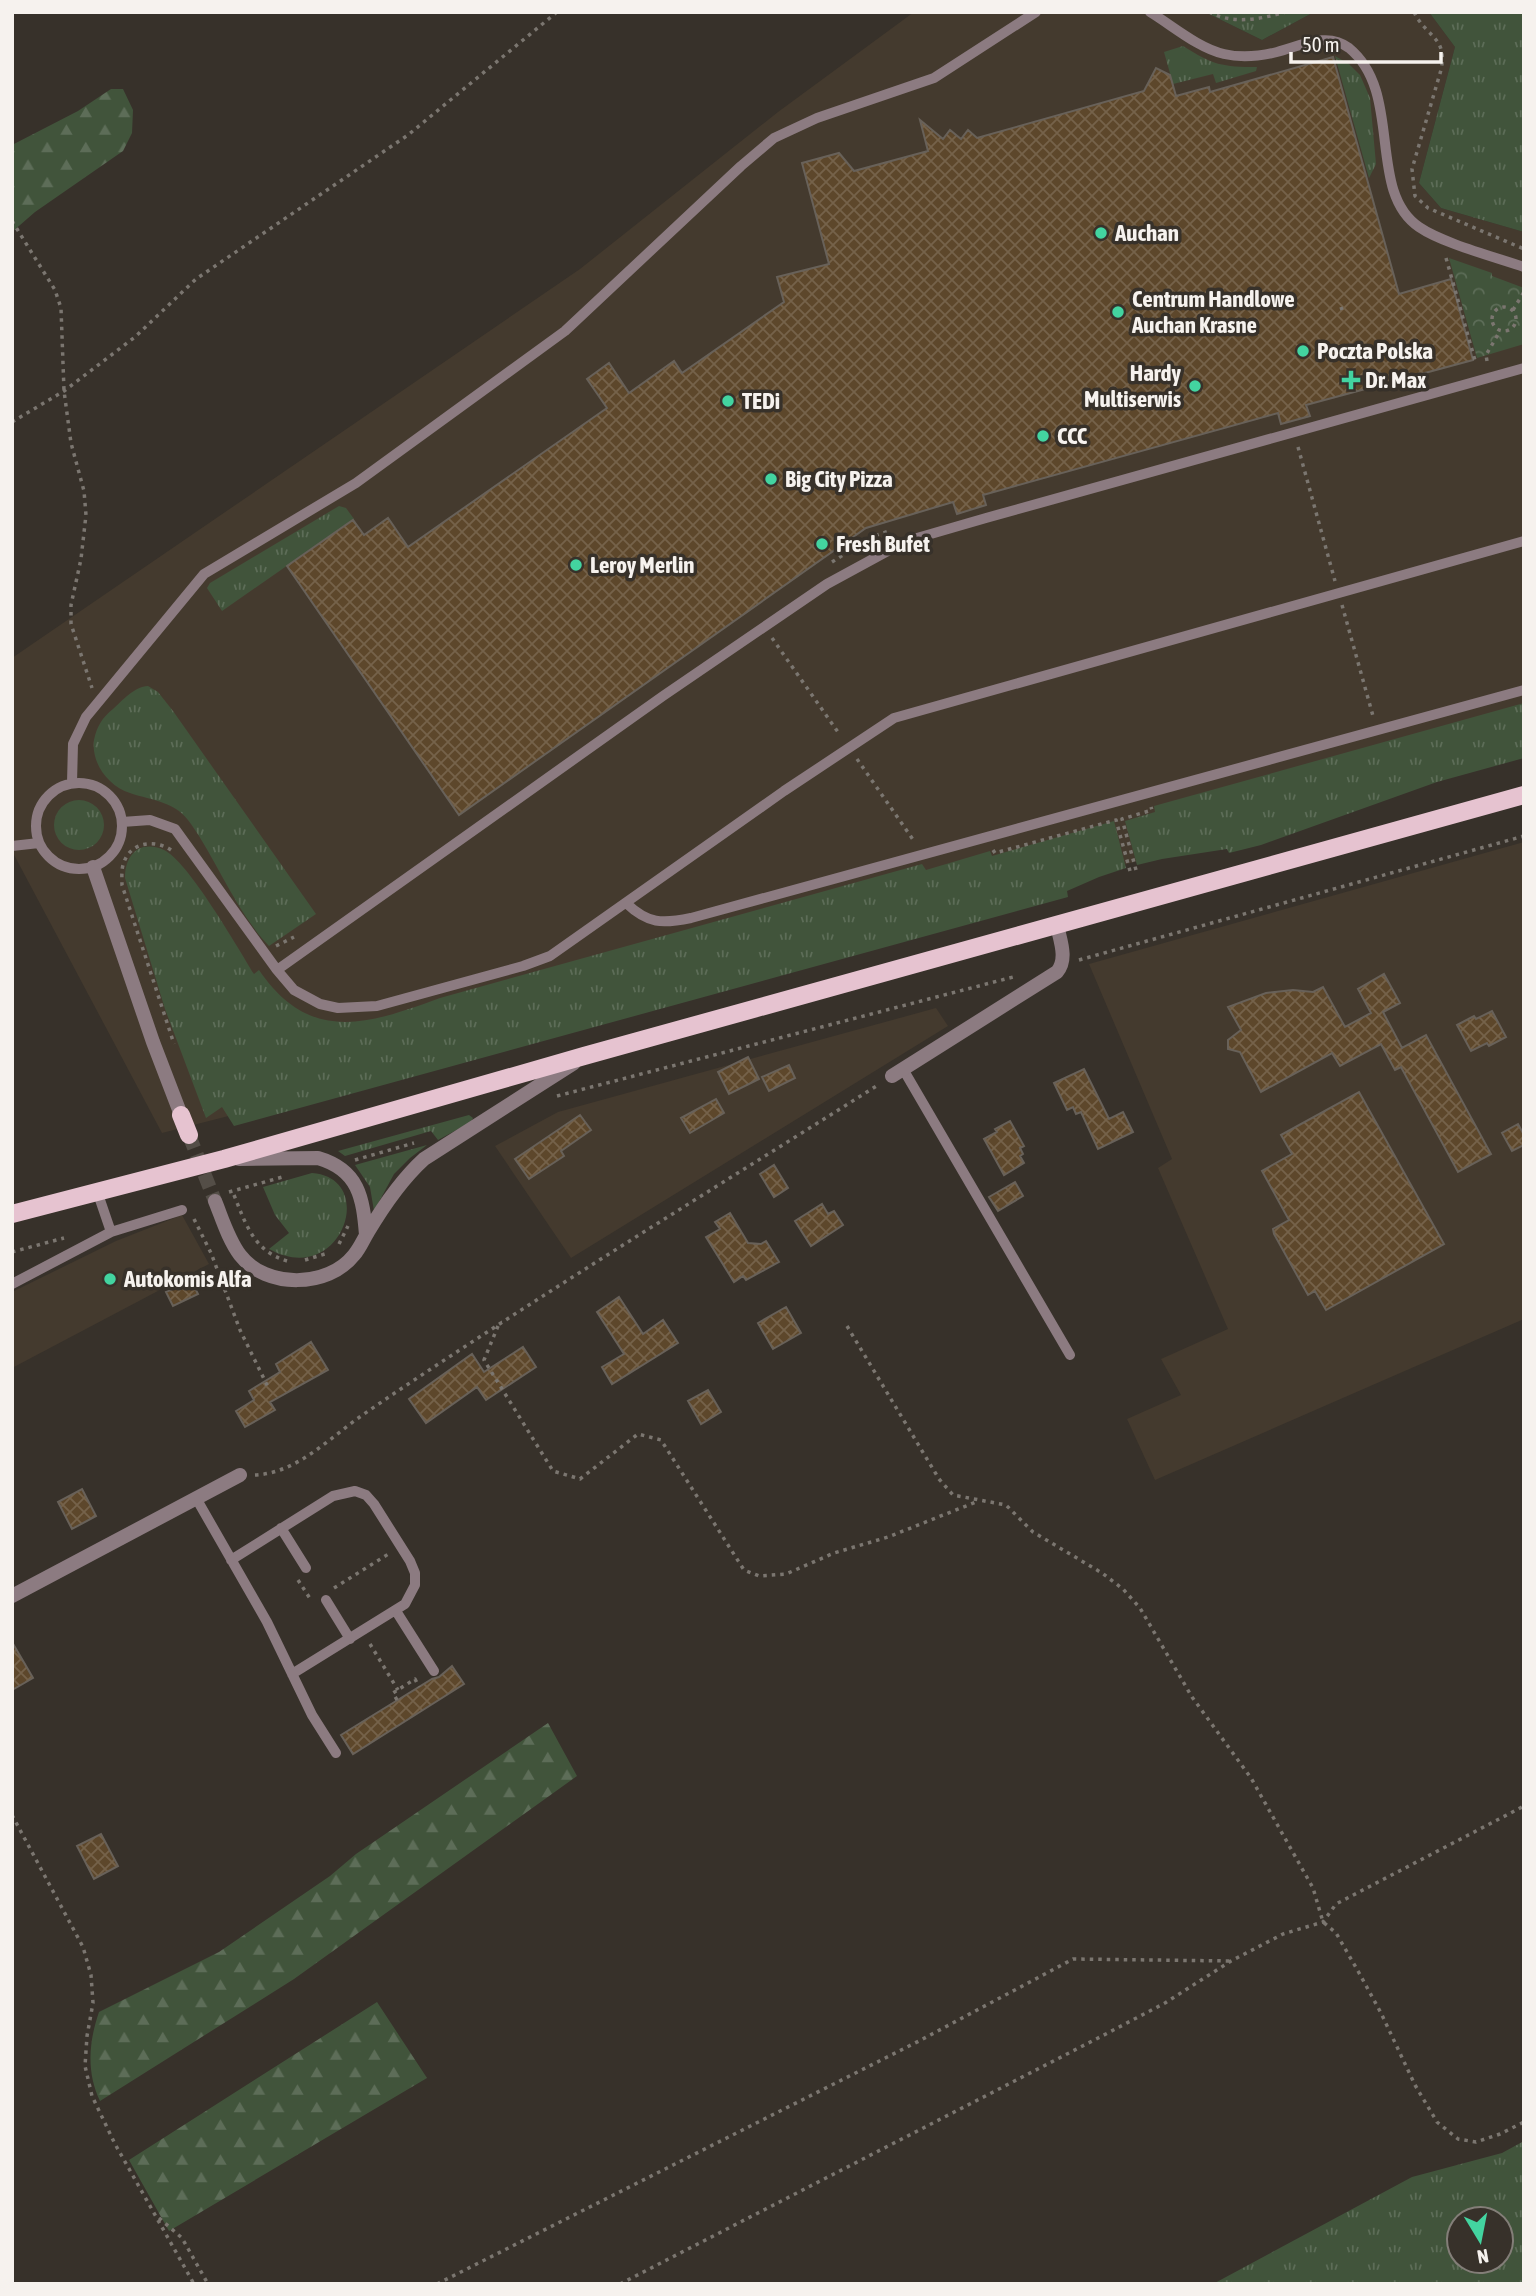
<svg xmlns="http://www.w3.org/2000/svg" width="1536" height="2296" font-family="'Asap Condensed',sans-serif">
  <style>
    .built { fill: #443a2e }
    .grass { fill: url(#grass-tufts); fill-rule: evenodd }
    .forest { fill: url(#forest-firs) }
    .park { fill: url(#park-crowns) }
    .building { fill: url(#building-cross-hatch); stroke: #686159; stroke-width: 2 }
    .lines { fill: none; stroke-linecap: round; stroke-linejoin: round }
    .street-tunnel { stroke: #544e47; stroke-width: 14; stroke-dasharray: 14 7; stroke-linecap: butt }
    .path { stroke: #7b7670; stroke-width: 3.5; stroke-dasharray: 3.5 5; stroke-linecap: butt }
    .lane { stroke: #8c7b81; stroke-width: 10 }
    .street { stroke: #8c7b81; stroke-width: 14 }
    .primary { stroke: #e6c3d0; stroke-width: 18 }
    .poi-dot { fill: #43d4a0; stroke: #37312a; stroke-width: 2.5 }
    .labels { text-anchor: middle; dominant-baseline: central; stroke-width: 7; stroke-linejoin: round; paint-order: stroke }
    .poi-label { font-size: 23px; font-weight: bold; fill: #f6f2ee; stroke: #37312a; text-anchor: start }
  </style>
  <defs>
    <pattern id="grass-tufts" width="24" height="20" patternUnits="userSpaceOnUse" patternTransform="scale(1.75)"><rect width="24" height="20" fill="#41543b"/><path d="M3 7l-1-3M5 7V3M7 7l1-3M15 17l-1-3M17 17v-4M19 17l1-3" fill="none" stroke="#5d6d58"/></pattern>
    <pattern id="forest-firs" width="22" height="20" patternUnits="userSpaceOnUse" patternTransform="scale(1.75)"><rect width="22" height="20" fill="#41543b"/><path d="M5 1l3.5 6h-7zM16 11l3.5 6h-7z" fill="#5d6d58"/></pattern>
    <pattern id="park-crowns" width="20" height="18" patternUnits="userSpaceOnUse" patternTransform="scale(1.75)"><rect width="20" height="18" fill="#41543b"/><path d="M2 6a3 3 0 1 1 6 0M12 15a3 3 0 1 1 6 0" fill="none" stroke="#5d6d58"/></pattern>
    <pattern id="building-cross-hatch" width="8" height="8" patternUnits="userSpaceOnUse" patternTransform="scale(1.75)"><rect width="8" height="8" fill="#5d472b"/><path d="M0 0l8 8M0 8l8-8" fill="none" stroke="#75624a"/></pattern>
  </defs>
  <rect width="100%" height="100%" fill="#37312a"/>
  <path class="built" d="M914 12H1205L1262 40 1314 12H1429L1455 47 1419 183 1441 208 1524 232V751L369 1080 162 1133 12 851V658L580 269 778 112Z
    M1524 842V1319L1155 1480 1127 1419 1181 1395 1161 1359 1228 1329 1158 1168 1172 1159 1089 964Z
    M936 1008 948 1026 571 1258 495 1146 558 1112Z
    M182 1215 209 1264 12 1368V1292L116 1241Z"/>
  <path class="grass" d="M1205 12H1314L1262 40Z
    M1429 12H1524V232L1441 208 1419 183 1455 47Z
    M1183 46C1213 65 1222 67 1257 67L1256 71 1216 83 1213 74 1173 84 1164 52Z
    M1335 56 1349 64 1360 75 1370 98 1376 164 1369 178Z
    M339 506 346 508 354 519 222 611 207 588 210 583Z
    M148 686 158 692 173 711 316 914 269 946C237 913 217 861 191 824 176 801 153 801 130 793 108 786 91 763 94 740 97 726 102 718 113 709 122 701 135 686 148 686Z
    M1524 703V758L1437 782 1261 845 1229 853 1227 849 1162 859 1137 865 1125 821 1155 812 1154 806Z
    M54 825a25 25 0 1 1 50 0a25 25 0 1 1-50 0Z
    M1114 821 1126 868 1099 877 1067 891 1068 897 234 1126 222 1107 206 1118 165 1009 125 878C125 866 128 856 138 849 146 845 156 846 164 850 188 861 238 948 254 974L259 970C310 1045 369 1024 440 998L922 864 926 870 990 851 992 856Z
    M469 1115 473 1118 471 1122 438 1140 431 1131 345 1156 338 1151Z
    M427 1145 410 1158 394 1174 374 1211 370 1187 355 1165Z
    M312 1173C379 1178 341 1289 269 1249L289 1233 275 1215 263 1187Z
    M1524 2141V2284H1213L1412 2177 1502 2153ZM1459 2219H1501V2261H1459Z"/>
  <path class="forest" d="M111 89H123L133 110 132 133 123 151 35 212 12 232V145L78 111Z
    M548 1723 577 1776 294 1979 100 2101C86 2072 89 2041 99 2012L219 1952 330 1876 356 1854Z
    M377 2002 427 2078 169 2231 129 2160Z"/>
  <path class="park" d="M1449 258 1492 273V276L1524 288V344L1477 358Z"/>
  <path class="building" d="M1333 57 1399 294 1451 279 1473 360 1306 405 1310 416 1281 424 1278 413 983 495 986 505 957 514 953 502 866 528 459 815 287 566 353 520 364 535 388 518 408 547 607 408 587 379 609 363 629 393 674 361 682 373 784 302 777 277 829 264 802 163 839 153 854 171 928 151 920 120 943 139 950 130 961 139 968 130 977 138 1144 91 1156 68 1170 75 1176 96 1209 87 1210 92Z
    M1384 974 1400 1003 1383 1012 1402 1048 1426 1035 1491 1154 1458 1172 1401 1067 1395 1070 1381 1044 1340 1066 1332 1053 1261 1092 1240 1052 1228 1049V1040L1241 1030 1228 1007 1266 993 1293 990 1313 992 1323 987 1345 1027 1371 1013 1358 989Z
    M1492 1011 1506 1037 1489 1046 1487 1043 1471 1051 1457 1025 1474 1016 1476 1019Z
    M748 1057 759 1079 729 1094 718 1072Z
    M789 1065 795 1078 769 1091 762 1077Z
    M1084 1069 1109 1119 1123 1112 1133 1132 1098 1149 1081 1112 1076 1114 1073 1107 1067 1110 1054 1083Z
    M1359 1092 1444 1244 1326 1310 1315 1291 1308 1295 1274 1234 1273 1229 1289 1220 1262 1171 1292 1154 1281 1135Z
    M716 1099 724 1113 690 1133 681 1118Z
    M580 1115 591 1130 561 1151 564 1156 529 1179 515 1159Z
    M1010 1121 1024 1146 1020 1148 1023 1154 1020 1156 1024 1163 1004 1175 984 1139 997 1132 995 1129Z
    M1518 1124 1524 1135V1145L1512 1151 1502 1133Z
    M774 1165 788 1188 774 1197 760 1174Z
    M1015 1182 1023 1196 998 1211 989 1197Z
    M822 1204 828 1214 834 1211 843 1225 811 1246 795 1221Z
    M730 1213 748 1243 761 1244 766 1241 779 1262 746 1280 743 1276 734 1282 706 1237 720 1229 715 1222Z
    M191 1280 198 1294 173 1306 166 1292Z
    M619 1297 643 1334 663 1320 678 1343 612 1384 602 1367 624 1354 597 1312Z
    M786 1307 801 1333 773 1349 758 1323Z
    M311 1342 328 1370 270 1402 275 1410 245 1427 236 1411 254 1400 249 1391 280 1372 276 1364Z
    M523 1347 536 1367 486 1400 477 1387 426 1423 409 1399 472 1354 484 1372Z
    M708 1390 721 1412 701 1424 688 1401Z
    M82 1489 96 1516 72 1529 58 1502Z
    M12 1642 33 1678 12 1690Z
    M452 1666 464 1684 353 1754 341 1735 432 1679 439 1677Z
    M101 1834 118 1866 94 1879 77 1846Z"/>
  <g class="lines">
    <path class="street-tunnel" d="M189 1135 215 1201"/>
    <path class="path" d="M1209 12C1234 25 1260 19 1286 12
      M1414 12C1426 37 1448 37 1441 70L1412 169 1415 196 1428 208 1524 249
      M12 221 55 290 61 308 64 391 71 443 84 491 86 515 81 559 71 605V624L92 688
      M1446 258 1476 364
      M1492 319a12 12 0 1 1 24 0a12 12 0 1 1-24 0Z
      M1341 307 1342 310
      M1513 310 1524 292
      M1487 361 1486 355 1500 331
      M12 422 64 391 135 337 196 279 408 135 557 12
      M1298 447 1335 581
      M832 562 871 537 889 531
      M1342 605 1373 716
      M772 638 840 735
      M857 759 914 841
      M171 850C155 839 131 842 124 862 121 869 122 878 122 885L174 1044
      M993 850 995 853 1116 820 1130 871
      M1136 870 1122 819 1152 810 1151 807
      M276 946 294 937
      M1079 960 1524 836
      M557 1096 1017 976
      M355 1160 414 1143
      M229 1192 286 1176
      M234 1195C246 1225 254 1251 287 1261
      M194 1219 211 1253 240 1330 268 1387
      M339 1244 348 1226
      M12 1252 64 1238
      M305 1260 328 1253
      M498 1326 484 1360 553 1471 580 1479 638 1434 661 1440 744 1570 759 1576 786 1574 834 1553 888 1537 976 1502
      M847 1326 939 1479 953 1495 1006 1505 1033 1532 1102 1573 1123 1589 1140 1608 1192 1697 1251 1778 1313 1888 1323 1922 1336 1933 1358 1971 1381 2013 1415 2085 1437 2122 1458 2139 1476 2142 1500 2134 1524 2122
      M255 1475C298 1473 330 1437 364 1414 409 1383 455 1353 501 1323 626 1242 753 1164 878 1085
      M298 1580 311 1600
      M334 1588 390 1553
      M370 1644 398 1690
      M397 1700 393 1693 415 1679 419 1687
      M12 1815 83 1947 91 1975 93 2003 87 2036 85 2066 92 2096 115 2144 194 2284
      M159 2218 182 2238 208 2284
      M437 2284 919 2041 1073 1959 1231 1961
      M620 2284 1102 2036 1165 2003 1231 1961 1283 1934 1323 1922 1336 1904 1524 1806"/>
    <path class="lane" d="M1150 12C1173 26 1198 48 1224 54 1241 58 1261 56 1277 52 1301 46 1327 31 1349 48 1404 93 1366 191 1419 227 1442 243 1495 257 1524 267
      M72 783 73 744 86 717 204 574 356 483 565 331 741 166 774 138 817 118 934 78 1036 12
      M36 826a43 43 0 1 1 86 0a43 43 0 1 1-86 0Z
      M122 822 150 820 175 829 277 970 294 990 320 1004 338 1008 377 1006 523 966 550 956 784 791 894 718 1524 541
      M12 846 39 843
      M626 903C648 924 662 924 691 918L1524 690
      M277 970 663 696 827 584 895 547 917 538 986 518 1524 368
      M903 1069 1070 1355
      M97 1191 111 1232
      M12 1284 111 1232 182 1210
      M196 1498 267 1622 312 1715 336 1753
      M281 1528 306 1568
      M231 1560 333 1496 355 1491 366 1495 374 1504 410 1561 415 1573V1585L405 1604 292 1674
      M326 1600 350 1639
      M396 1611 434 1671"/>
    <path class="street" d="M93 867 153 1042 181 1115
      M892 1076 1057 972C1068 959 1060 940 1057 925
      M239 1159 318 1158C359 1170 363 1198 366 1235
      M215 1201C222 1218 228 1239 240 1255 266 1289 328 1288 354 1255 360 1248 363 1240 368 1232 384 1205 401 1180 424 1159L574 1063
      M12 1596 240 1475"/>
    <path class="primary" d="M181 1115 189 1135
      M12 1214 224 1159 584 1056 1524 795"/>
  </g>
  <g class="poi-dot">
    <circle cx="1101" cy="233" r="7"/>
    <circle cx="1118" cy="312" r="7"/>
    <circle cx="1303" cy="351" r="7"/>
    <path d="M1347.5 369.5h7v7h7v7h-7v7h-7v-7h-7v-7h7z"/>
    <circle cx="1195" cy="386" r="7"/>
    <circle cx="728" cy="401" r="7"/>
    <circle cx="1043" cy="436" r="7"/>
    <circle cx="771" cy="479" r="7"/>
    <circle cx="822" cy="544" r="7"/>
    <circle cx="576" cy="565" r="7"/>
    <circle cx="110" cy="1279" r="7"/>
  </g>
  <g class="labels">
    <g class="poi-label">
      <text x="1115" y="233">Auchan</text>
      <text x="1132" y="299">Centrum Handlowe<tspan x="1132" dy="26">Auchan Krasne</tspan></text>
      <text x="1317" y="351">Poczta Polska</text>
      <text x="1181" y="373" text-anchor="end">Hardy<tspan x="1181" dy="26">Multiserwis</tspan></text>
      <text x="1365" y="380">Dr. Max</text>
      <text x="742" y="401">TEDi</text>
      <text x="1057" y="436">CCC</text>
      <text x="785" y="479">Big City Pizza</text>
      <text x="836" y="544">Fresh Bufet</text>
      <text x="590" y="565">Leroy Merlin</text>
      <text x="124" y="1279">Autokomis Alfa</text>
    </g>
  </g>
  <rect width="1536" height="2296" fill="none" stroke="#f6f2ee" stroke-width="28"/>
  <g transform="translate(1480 2240) rotate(170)"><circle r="33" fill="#37312a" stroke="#837e78" stroke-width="2"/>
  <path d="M0-5L12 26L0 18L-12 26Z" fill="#43d4a0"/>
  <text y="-10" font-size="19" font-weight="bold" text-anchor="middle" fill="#f6f2ee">N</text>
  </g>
  <path d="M1291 52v10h150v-10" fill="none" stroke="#f6f2ee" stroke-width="3.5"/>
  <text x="1302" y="52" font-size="21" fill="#f6f2ee" stroke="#37312a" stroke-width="5" paint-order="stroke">50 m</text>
</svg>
